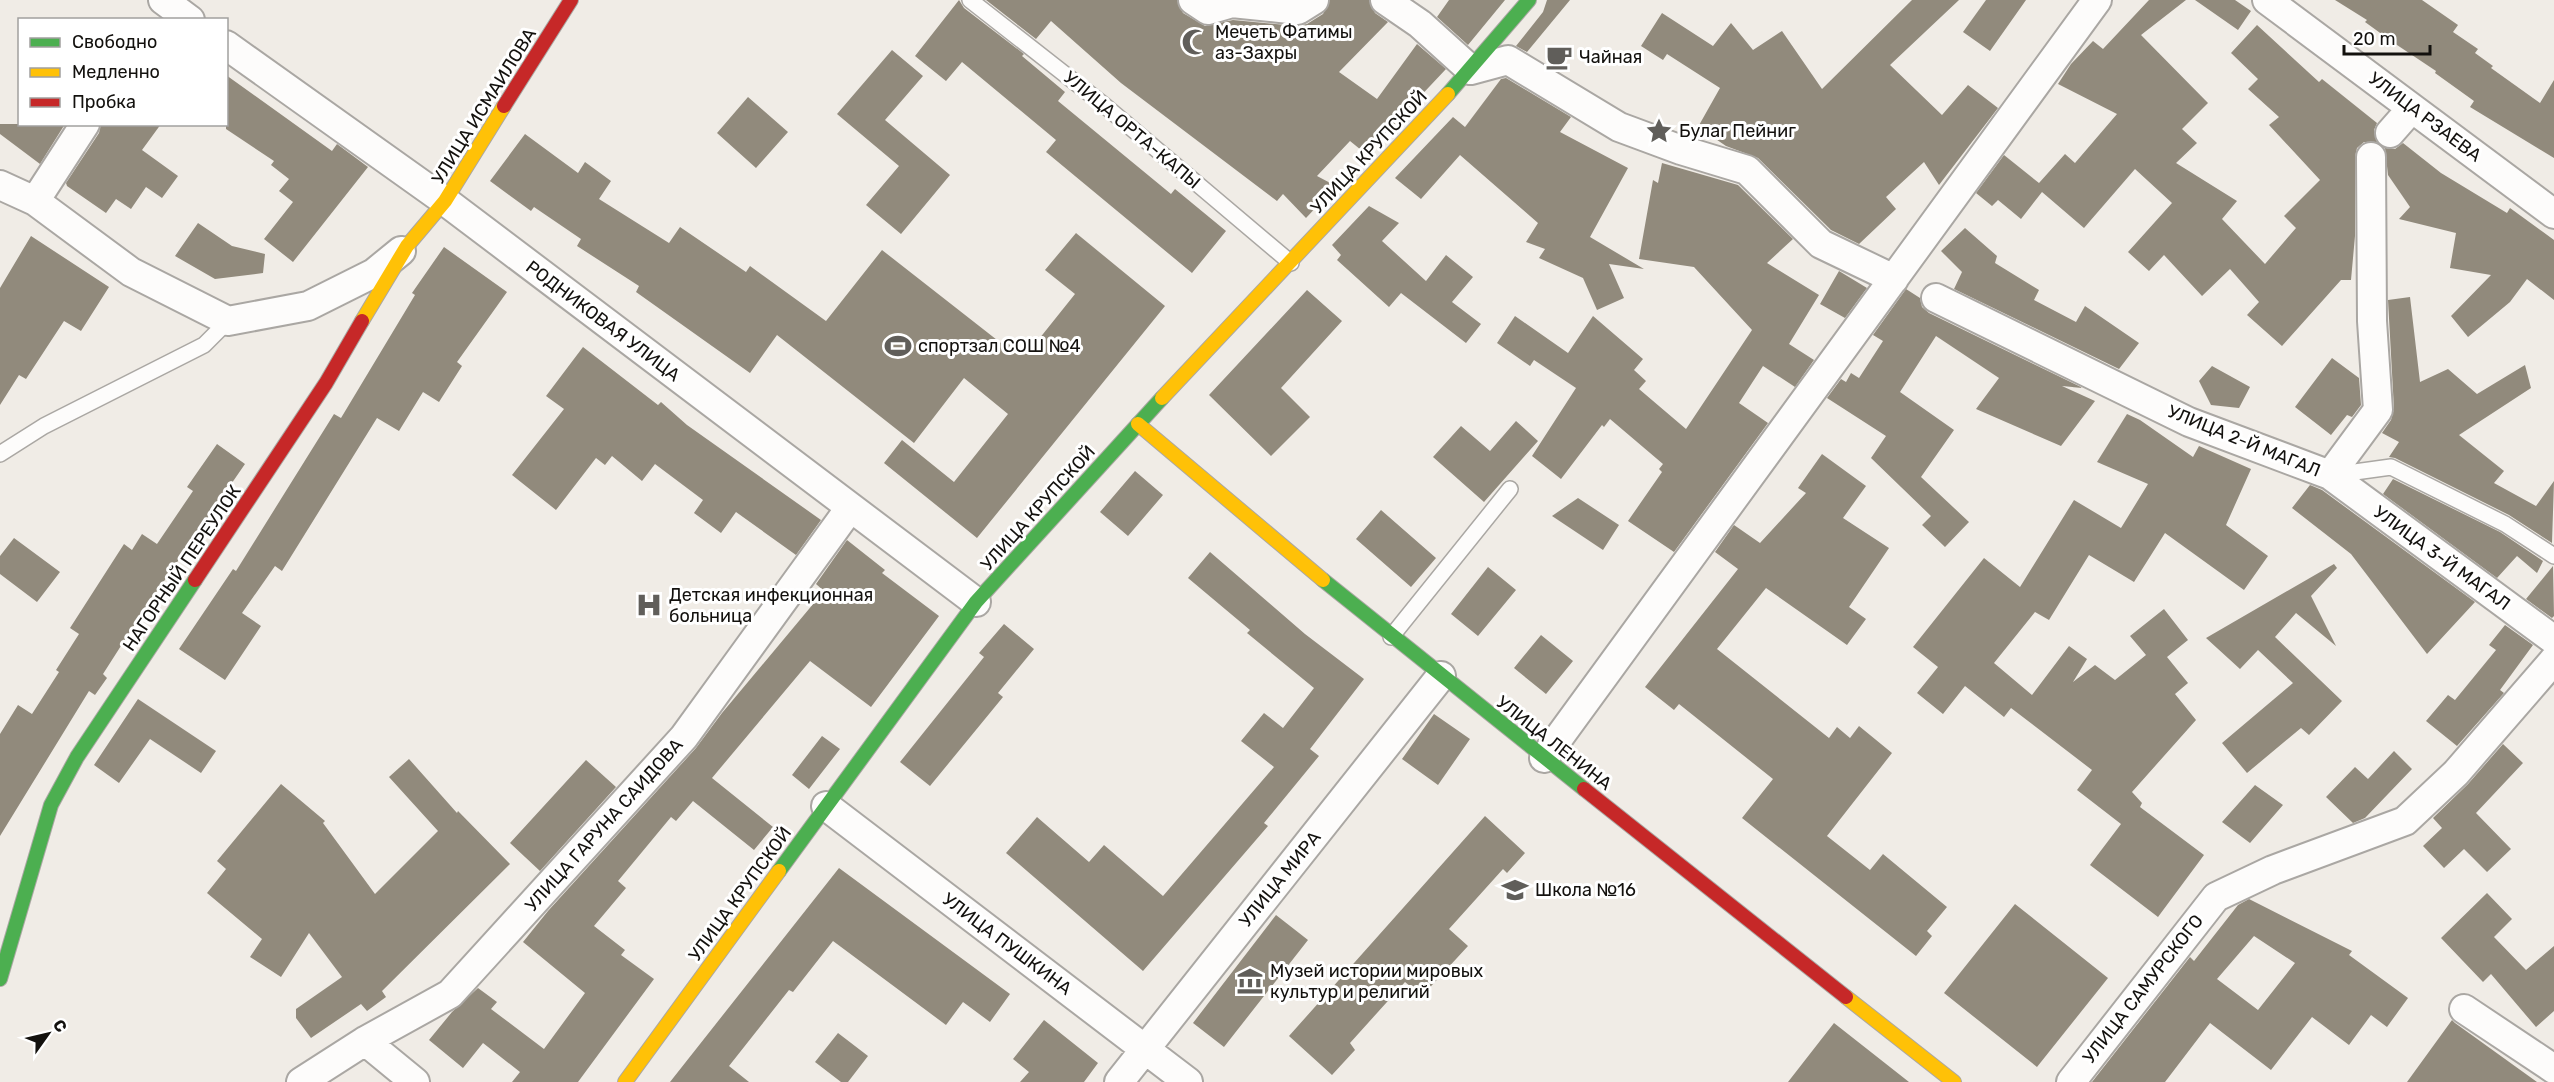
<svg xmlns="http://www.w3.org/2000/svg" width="2554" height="1082" font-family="Rubik,sans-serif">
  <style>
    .building { fill: #918a7c; fill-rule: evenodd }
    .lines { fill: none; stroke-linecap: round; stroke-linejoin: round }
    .lane-casing { stroke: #aaa7a3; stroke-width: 18 }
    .street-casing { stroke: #aaa7a3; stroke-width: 32 }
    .fast-casing { stroke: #aaa7a3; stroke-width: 16 }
    .slow-casing { stroke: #aaa7a3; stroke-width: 16 }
    .jam-casing { stroke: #aaa7a3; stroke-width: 16 }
    .lane { stroke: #fdfcfb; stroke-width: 15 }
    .street { stroke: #fdfcfb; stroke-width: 28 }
    .fast { stroke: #4caf50; stroke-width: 14 }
    .slow { stroke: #ffc107; stroke-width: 14 }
    .jam { stroke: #c62828; stroke-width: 14 }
    .labels { text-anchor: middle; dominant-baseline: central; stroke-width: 6; stroke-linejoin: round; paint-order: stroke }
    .poi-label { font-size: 18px; fill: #13110e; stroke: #fff; text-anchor: start }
    .street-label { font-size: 18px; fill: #13110e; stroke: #fff }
  </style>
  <rect width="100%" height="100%" fill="#f0ece6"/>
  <path class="building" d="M959 0 964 8 1024 54 1022 56 1065 92 1058 101 1171 194 1175 189 1226 231 1192 273 1046 152 1056 140 962 62 946 81 915 56Z
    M986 0H1177L1183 13 1205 26 1233 20 1296 26 1307 24 1323 14 1330 0H1369L1375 13 1388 22 1339 72 1377 99 1417 44 1446 69 1366 154 1350 141 1317 176 1336 186 1306 218 1283 194 1277 201 1121 83 1051 21 1036 39Z
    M1449 0H1505L1468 45 1437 17Z
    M1547 0H1570L1527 52 1516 46 1543 12Z
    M1912 0H1959L1890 65 1942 115 1968 85 1998 108 1939 185 1924 162 1886 197 1896 209 1859 244 1831 230 1758 158 1726 146 1698 127 1720 88 1667 54 1663 60 1641 46 1662 13 1713 46 1731 23 1753 50 1782 31 1822 89Z
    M1986 0H2026L1990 51 1963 32Z
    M2149 0H2186L2141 35 2208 103 2182 129 2197 143 2176 163 2237 201 2222 219 2265 264 2296 228 2284 216 2320 180 2269 125 2279 117 2248 89 2258 79 2231 53 2257 25 2319 82 2322 79 2377 123 2374 130 2377 142H2364L2357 148 2355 157V236L2351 280H2341L2282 346 2247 315 2259 302 2230 269 2202 296 2164 255 2149 271 2128 252 2172 203 2135 169 2084 228 2042 192 2021 219 1998 200 1992 206 1976 193 2004 155 2039 183 2065 154 2075 163 2117 114 2058 84 2071 64 2093 41 2103 49Z
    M2195 0H2235L2251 11 2238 30Z
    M2335 0H2422L2458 25 2453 32 2478 49 2475 53 2493 66 2491 68 2540 103 2554 80V158L2470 107 2474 101 2435 73 2436 71 2394 43 2365 22 2367 20Z
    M892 50 923 76 885 120 950 175 901 234 866 205 899 166 837 114Z
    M226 75 332 151 337 144 368 167 293 262 264 239 293 202 279 191 289 179 271 165 274 161 226 129Z
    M1506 78 1571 117 1560 132 1628 168 1590 237 1644 269 1609 264 1624 298 1597 310 1583 278 1539 258 1545 249 1526 242 1538 223 1460 155 1421 199 1395 178 1453 117 1465 127 1501 79Z
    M748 97 788 132 756 168 717 133Z
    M0 124H65L40 164 0 134Z
    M101 124H161L142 150 178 176 162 198 146 187 131 209 116 199 106 213 67 186 66 183 99 133Z
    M525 134 578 173 585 162 611 181 599 199 669 243 680 227 746 272 750 266 826 321 882 250 1006 347 1011 341 1027 354 1075 294 1045 270 1076 233 1165 306 977 538 884 463 902 440 954 482 1008 414 964 378 914 443 777 335 750 373 636 292 639 286 577 246 581 239 534 207 531 211 490 181Z
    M2403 143 2441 173 2507 213 2510 208 2554 240V300L2527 279 2510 302 2468 337 2451 316 2491 275 2450 268 2456 233 2399 219 2410 207 2388 175 2385 148 2395 149Z
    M1662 163 1738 185 1793 239 1767 263 1819 295 1789 344 1814 360 1795 387 1763 366 1739 403 1768 423 1674 552 1628 521 1662 472 1659 469 1663 464 1610 419 1604 427 1602 425 1561 479 1532 456 1576 388 1534 360 1530 366 1497 343 1515 316 1568 353 1593 316 1643 359 1634 370 1646 381 1639 389 1686 429 1752 330 1694 267 1639 259 1653 180 1658 183Z
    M1369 206 1399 223 1382 241 1426 281 1446 255 1473 277 1452 302 1481 324 1466 343 1401 293 1389 307 1337 260 1341 255 1332 245Z
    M198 223 232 246 265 254 263 273 215 279 175 256Z
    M1965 228 1997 256 1995 263 2039 290 2034 300 2076 322 2085 306 2139 343 2119 369 1954 289 1962 272 1941 251Z
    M31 236 109 287 81 331 64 321 26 379 19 375 0 405V288Z
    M444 247 507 292 457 362 462 366 439 402 423 392 399 431 377 418 282 571 275 566 242 613 261 626 225 680 179 649 233 569 236 571 334 414 341 418 415 295 412 293Z
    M1839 271 1867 288 1845 318 1820 304Z
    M1906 289 1920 298 1922 307 1929 313 2083 388 2062 386 2095 401 2061 446 1976 409 1999 378 1936 336 1900 392 1954 430 1921 477 1969 522 1945 547 1922 525 1931 516 1871 458 1886 436 1827 398 1841 379 1846 382 1851 373 1859 378 1883 341 1873 335Z
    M1307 290 1342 321 1281 388 1310 417 1271 456 1209 395Z
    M2410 297 2420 382 2448 369 2477 394 2525 365 2531 388 2459 435 2504 471 2494 483 2536 506 2554 481 2552 543 2509 515 2395 458 2389 457 2399 442 2382 433 2391 420 2394 409 2388 300Z
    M583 347 658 405 661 402 687 425 821 520 796 555 736 512 721 533 694 513 703 500 655 464 642 481 612 456 605 465 596 458 556 510 512 475 564 409 546 396Z
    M2332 358 2359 378 2361 405 2352 417 2347 415 2331 435 2295 407Z
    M2212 366 2250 387 2239 408 2211 405 2199 381Z
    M2127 414 2140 420 2193 457 2199 446 2251 469 2226 525 2268 556 2244 590 2165 533 2134 582 2089 555 2049 620 2035 612 1994 663 2032 695 2069 646 2087 659 2073 682 2095 665 2115 680 2146 655 2130 636 2164 609 2188 640 2167 657 2188 683 2175 694 2196 720 2132 792 2142 803 2140 807 2204 855 2158 917 2090 865 2121 824 2077 790 2092 770 2011 708 2004 717 1965 686 1943 714 1917 693 1938 667 1913 647 1984 558 2020 587 2074 500 2121 528 2148 484 2097 462Z
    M1516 421 1538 441 1484 502 1433 457 1461 426 1490 451Z
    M217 444 245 464 142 613 103 674 107 678 95 695 89 691 0 836V734L18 705 32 714 59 672 56 670 79 634 70 628 124 544 132 550 142 534 157 544 193 491 187 487Z
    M1822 454 1866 486 1843 518 1889 548 1849 607 1866 619 1847 645 1766 588 1717 649 1829 738 1837 727 1850 738 1859 726 1892 753 1827 836 1870 870 1883 854 1947 907 1927 931 1932 936 1916 956 1742 818 1773 779 1679 704 1674 710 1645 687 1738 569 1715 552 1734 525 1760 543 1806 493 1798 488Z
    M1135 471 1163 495 1128 536 1100 512Z
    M2393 479 2500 532 2543 561 2537 573 2517 556 2497 578 2383 494Z
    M2310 485 2322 490 2475 602 2427 654 2351 554 2292 508Z
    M1578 498 1619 525 1603 550 1552 516Z
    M1381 510 1436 558 1411 587 1356 539Z
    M14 538 60 572 37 602 0 574V556Z
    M847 540 885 570 882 573 939 616 871 707 810 661 712 778 773 827 754 850 693 801 676 821 671 817 618 881 626 888 594 926 625 950 621 955 654 979 578 1082H512L520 1072 483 1043 463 1068 429 1040 452 1012 478 988 497 1002 491 1009 544 1049 585 993 523 942 548 911 696 748 722 713 824 591 816 584Z
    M1210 552 1305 634 1364 679 1310 749 1319 756 1264 823 1268 826 1143 971 1006 853 1037 817 1089 862 1104 845 1163 896 1274 767 1241 741 1264 713 1283 728 1314 688 1247 633 1250 630 1188 578Z
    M2334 564 2337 568 2311 596 2336 646 2296 613 2275 637 2342 701 2309 735 2301 728 2247 773 2222 743 2293 683 2258 650 2240 669 2206 638Z
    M2553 566 2554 616 2552 618 2526 599Z
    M1488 567 1516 590 1478 636 1451 614Z
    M1004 624 1034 649 998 693 1003 697 930 786 900 762 984 657 979 653Z
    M2505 625 2533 645 2500 690 2504 693 2457 746 2426 721 2448 695 2455 700 2496 650 2489 645Z
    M1541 635 1573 661 1546 694 1514 668Z
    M138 699 216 751 201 773 150 739 119 783 94 765Z
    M1434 714 1470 739 1438 785 1402 759Z
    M822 736 840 749 809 789 792 775Z
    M2503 744 2523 763 2476 813 2511 849 2487 872 2464 849 2444 868 2423 846 2442 828 2433 818 2468 784Z
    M2394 751 2412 769 2365 818 2353 823 2326 797 2355 767 2368 779Z
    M409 759 457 813 458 811 510 864 382 991 386 997 367 1011 361 1004 311 1038 296 1018V1009L342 977 309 933 281 977 250 957 262 939 207 893 226 869 217 861 281 784 325 821 323 823 375 894 438 831 389 777Z
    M586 760 616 787 540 871 510 843Z
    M2255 785 2283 805 2250 843 2222 822Z
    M1485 816 1525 853 1507 873 1503 869 1449 929 1468 946 1422 996 1405 982 1350 1043 1355 1050 1332 1075 1289 1036Z
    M839 868 1010 994 990 1022 963 1002 946 1025 833 941 793 992 789 990 729 1066 749 1082H670Z
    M2487 893 2512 919 2494 937 2526 970 2554 946V1011L2536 1027 2491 974 2483 982 2441 938Z
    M2249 899 2352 951 2349 955 2408 998 2387 1027 2371 1015 2349 1045 2312 1017 2271 1070 2210 1023 2165 1082H2092L2190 957 2194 961 2238 905ZM2254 936 2295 963 2258 1010 2217 979Z
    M2015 904 2108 978 2037 1067 1944 993Z
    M1276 915 1308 940 1224 1047 1193 1023Z
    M1044 1020 1098 1063 1084 1082H1020L1029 1072 1013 1059Z
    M2452 1020 2455 1023 2537 1082H2407Z
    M1834 1023 1909 1082H1788Z
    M838 1033 868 1056 848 1082H841L815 1062Z"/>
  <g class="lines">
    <g class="lane-casing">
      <path id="lane" d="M970 0 1104 105 1291 263
        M0 454 44 426 204 345 228 321
        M2333 475 2391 467 2505 524 2554 556
        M1391 637 1510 489"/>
    </g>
    <g class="street-casing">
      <path id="street" d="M163 0 190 20
        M1193 0 1208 10 1232 3 1298 10 1314 0
        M1385 0 1420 24 1471 70 1508 60 1619 127 1681 150 1747 170 1821 244 1894 279
        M2267 0 2554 214
        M226 45 445 201 976 602
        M2390 133 2412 108
        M0 185 35 201 131 272 228 321 308 306 374 273 401 251
        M35 201 85 124
        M1936 298 2189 422 2330 475 2554 640
        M2330 475 2378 410 2372 321 2371 157
        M1544 758 2097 0
        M826 806 1188 1082
        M2464 1009 2554 1069
        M365 1041 415 1082
        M301 1082 365 1041 450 994 684 737 850 508
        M1119 1082 1441 676
        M2071 1082 2216 897 2273 870 2405 821 2456 773 2554 660"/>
    </g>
    <g class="fast-casing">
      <path id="fast" d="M1448 94 1529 0
        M1323 580 1584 789
        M779 871 976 602 1162 398
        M0 979 51 805 77 757 195 580"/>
    </g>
    <g class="slow-casing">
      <path id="slow" d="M362 321 407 246 445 201 504 106
        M1162 398 1448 94
        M1138 424 1323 580
        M1846 997 1954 1082
        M625 1082 779 871"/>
    </g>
    <g class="jam-casing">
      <path id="jam" d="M504 106 571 0
        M195 580 326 383 362 321
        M1584 789 1846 997"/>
    </g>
    <use href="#lane" class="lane"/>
    <use href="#street" class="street"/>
    <use href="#fast" class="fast"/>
    <use href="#slow" class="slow"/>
    <use href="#jam" class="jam"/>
  </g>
  <defs>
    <g id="mosque-bare" transform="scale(2.07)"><path d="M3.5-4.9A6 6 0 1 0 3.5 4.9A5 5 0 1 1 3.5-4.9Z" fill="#605e5a" stroke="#fff" stroke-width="2.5" paint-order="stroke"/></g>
    <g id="cafe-bare" transform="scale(2.07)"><path d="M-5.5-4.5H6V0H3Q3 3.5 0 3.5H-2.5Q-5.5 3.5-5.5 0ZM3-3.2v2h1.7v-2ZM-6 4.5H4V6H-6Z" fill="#605e5a" stroke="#fff" stroke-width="2.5" paint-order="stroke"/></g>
    <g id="sight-bare" transform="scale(2.07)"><path d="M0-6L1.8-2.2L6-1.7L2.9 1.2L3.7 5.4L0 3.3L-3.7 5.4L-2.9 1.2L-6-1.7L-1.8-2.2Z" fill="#605e5a" stroke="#fff" stroke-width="2.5" paint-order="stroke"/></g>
    <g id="stadium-bare" transform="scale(2.07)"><path d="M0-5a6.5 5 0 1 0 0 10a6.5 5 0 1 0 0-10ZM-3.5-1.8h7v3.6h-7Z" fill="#605e5a" stroke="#fff" stroke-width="2.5" paint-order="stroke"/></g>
    <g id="hospital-bare" transform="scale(2.07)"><path d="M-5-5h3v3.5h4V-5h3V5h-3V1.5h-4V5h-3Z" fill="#605e5a" stroke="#fff" stroke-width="2.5" paint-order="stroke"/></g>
    <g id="school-bare" transform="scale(2.07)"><path d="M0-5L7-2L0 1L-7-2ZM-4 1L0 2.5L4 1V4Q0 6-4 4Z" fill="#605e5a" stroke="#fff" stroke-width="2.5" paint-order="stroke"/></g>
    <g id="museum-bare" transform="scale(2.07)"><path d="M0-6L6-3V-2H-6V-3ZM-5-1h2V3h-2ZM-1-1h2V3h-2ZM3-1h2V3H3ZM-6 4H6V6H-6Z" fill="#605e5a" stroke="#fff" stroke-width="2.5" paint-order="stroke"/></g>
  </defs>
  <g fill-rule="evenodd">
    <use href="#mosque-bare" x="1195" y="42"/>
    <use href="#cafe-bare" x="1559" y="57"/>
    <use href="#sight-bare" x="1659" y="131"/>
    <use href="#stadium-bare" x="898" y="346"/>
    <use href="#hospital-bare" x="649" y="605"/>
    <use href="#school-bare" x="1515" y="890"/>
    <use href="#museum-bare" x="1250" y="981"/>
  </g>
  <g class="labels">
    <g class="poi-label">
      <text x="1215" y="32">Мечеть Фатимы<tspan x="1215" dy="21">аз-Захры</tspan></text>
      <text x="1579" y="57">Чайная</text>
      <text x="1679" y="131">Булаг Пейниг</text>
      <text x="918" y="346">спортзал СОШ №4</text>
      <text x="669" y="595">Детская инфекционная<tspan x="669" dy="21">больница</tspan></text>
      <text x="1535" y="890">Школа №16</text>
      <text x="1270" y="971">Музей истории мировых<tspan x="1270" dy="21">культур и религий</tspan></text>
    </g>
    <g class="street-label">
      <text transform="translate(484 106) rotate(-58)">УЛИЦА ИСМАИЛОВА</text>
      <text transform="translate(2425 117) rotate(37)">УЛИЦА РЗАЕВА</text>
      <text transform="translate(1132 130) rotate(40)">УЛИЦА ОРТА-КАПЫ</text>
      <text transform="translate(1369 152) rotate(-47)">УЛИЦА КРУПСКОЙ</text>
      <text transform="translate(603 321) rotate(37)">РОДНИКОВАЯ УЛИЦА</text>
      <text transform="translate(2244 441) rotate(22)">УЛИЦА 2-Й МАГАЛ</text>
      <text transform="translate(1038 508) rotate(-48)">УЛИЦА КРУПСКОЙ</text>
      <text transform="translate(2442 558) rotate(36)">УЛИЦА 3-Й МАГАЛ</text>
      <text transform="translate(182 568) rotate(-56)">НАГОРНЫЙ ПЕРЕУЛОК</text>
      <text transform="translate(1554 743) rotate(38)">УЛИЦА ЛЕНИНА</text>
      <text transform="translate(604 825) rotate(-48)">УЛИЦА ГАРУНА САИДОВА</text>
      <text transform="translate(1280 879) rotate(-51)">УЛИЦА МИРА</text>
      <text transform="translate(740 894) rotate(-54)">УЛИЦА КРУПСКОЙ</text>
      <text transform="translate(1007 944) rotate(37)">УЛИЦА ПУШКИНА</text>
      <text transform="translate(2143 989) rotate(-52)">УЛИЦА САМУРСКОГО</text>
    </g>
  </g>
  <rect x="18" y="18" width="210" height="108" fill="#ffffff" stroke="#a1a09f" stroke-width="1.5"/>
  <rect x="30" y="38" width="30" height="9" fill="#4caf50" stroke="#a1a09f" stroke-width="1.5"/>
  <text x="72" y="48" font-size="18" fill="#13110e">Свободно</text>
  <rect x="30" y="68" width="30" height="9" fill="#ffc107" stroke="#a1a09f" stroke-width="1.5"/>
  <text x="72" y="78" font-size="18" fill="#13110e">Медленно</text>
  <rect x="30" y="98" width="30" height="9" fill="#c62828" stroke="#a1a09f" stroke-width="1.5"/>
  <text x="72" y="108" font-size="18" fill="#13110e">Пробка</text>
  <g transform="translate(48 1034) rotate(56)" stroke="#ffffff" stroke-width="4.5" paint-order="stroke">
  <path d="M0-4.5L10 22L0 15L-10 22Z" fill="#13110e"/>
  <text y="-9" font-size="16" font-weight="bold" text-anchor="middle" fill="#13110e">С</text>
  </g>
  <path d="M2344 45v9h86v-9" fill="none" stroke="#13110e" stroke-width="3"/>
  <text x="2353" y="45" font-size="18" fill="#13110e" stroke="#ffffff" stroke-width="4.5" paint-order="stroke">20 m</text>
</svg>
